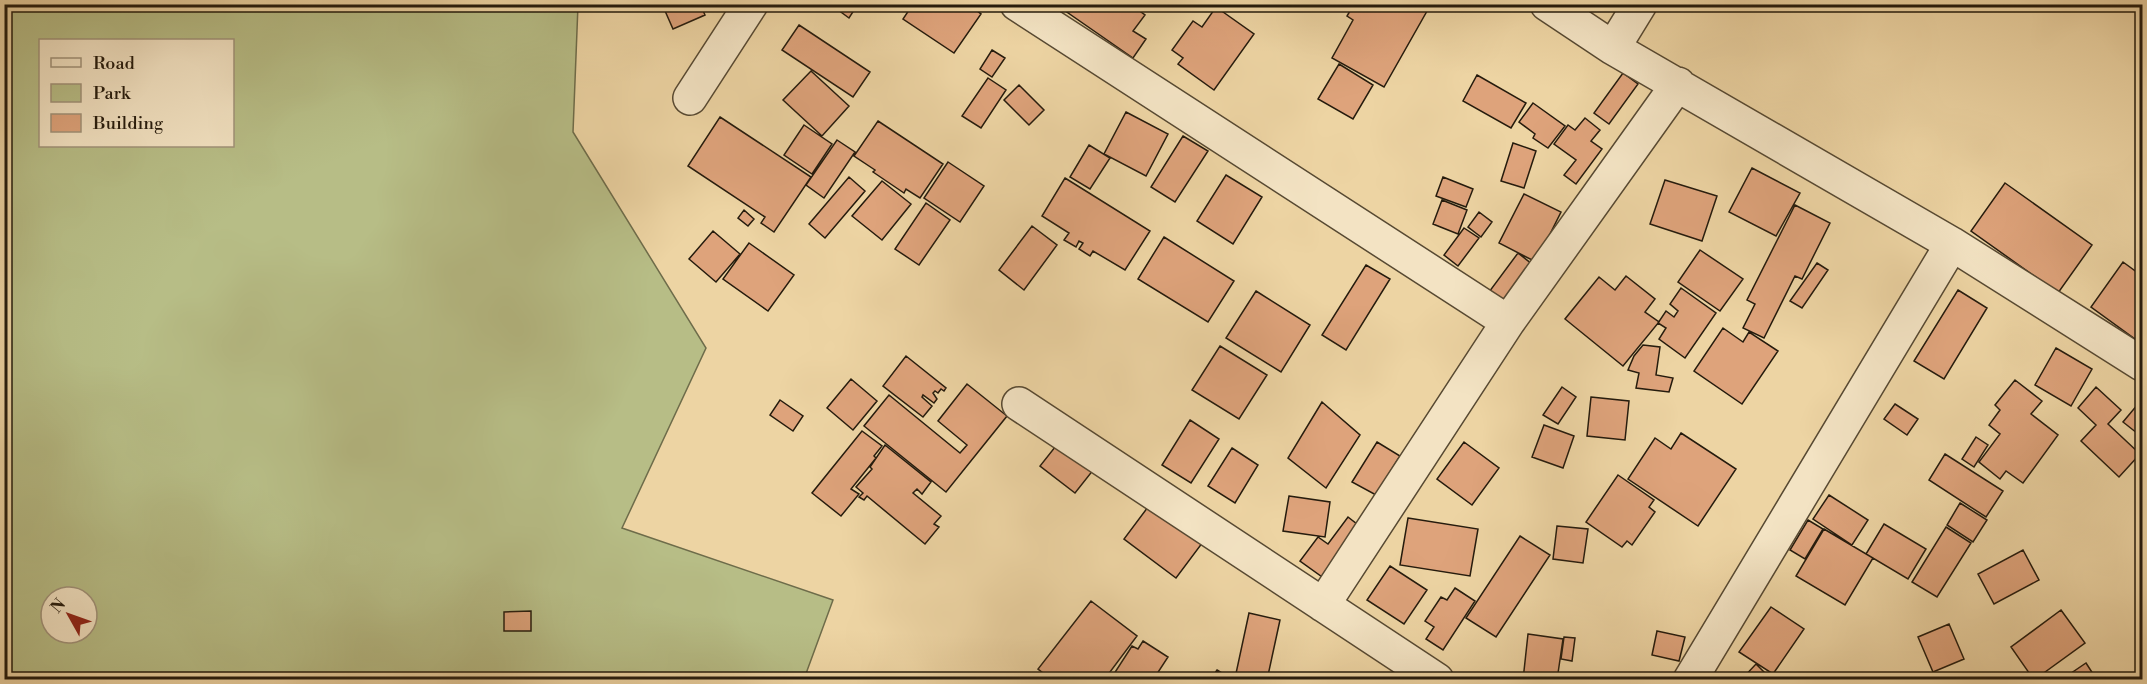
<svg xmlns="http://www.w3.org/2000/svg" width="2147" height="684" font-family="'Libre Bodoni',serif">
  <style>
    .green { fill: #b7bd86; stroke: #6e6c4a; stroke-width: 1.5; fill-rule: evenodd }
    .building { fill: #dea37b; stroke: #251b0d; stroke-width: 1.5 }
    .lines { fill: none; stroke-linecap: round; stroke-linejoin: round }
    .minor-casing { stroke: #574932; stroke-width: 36 }
    .minor { stroke: #f3e3c3; stroke-width: 33 }
  </style>
  <rect width="100%" height="100%" fill="#edd4a3"/>
  <filter id="stains"><feTurbulence type="fractalNoise" baseFrequency=".00333" numOctaves="4"/><feColorMatrix values="0 0 0 0 .2 0 0 0 0 .09 0 0 0 0 .02 0 0 0 .5 -.17"/></filter>
  <radialGradient id="worn" r=".72"><stop offset=".6" stop-color="#630" stop-opacity="0"/><stop offset="1" stop-color="#630" stop-opacity=".3"/></radialGradient>
  <path class="green" d="M4 5H578L573 132 706 348 622 528 833 600 804 679H5ZM40 40H232V146H40ZM51 597H87V633H51Z"/>
  <path class="building" d="M662 4H700L705 15 673 29Z
    M830 4H858L849 18Z
    M913 4H968L981 14 954 53 903 19Z
    M1044 4H1130L1145 15 1133 31 1146 39 1133 58 1058 6 1054 11Z
    M1354 4H1431L1384 87 1332 58 1353 20 1347 16Z
    M1216 7 1254 34 1214 90 1178 64 1183 58 1172 50 1193 21 1202 27Z
    M799 25 870 72 853 97 782 50Z
    M992 50 1005 58 992 77 980 69Z
    M1339 64 1373 85 1353 119 1318 99Z
    M811 71 849 106 822 136 783 100Z
    M1623 73 1638 84 1609 124 1594 113Z
    M1477 75 1526 103 1511 128 1463 101Z
    M988 78 1006 90 981 128 962 116Z
    M1019 85 1044 110 1029 125 1004 100Z
    M1533 103 1565 126 1548 148 1533 138 1535 134 1519 122Z
    M1126 112 1168 134 1146 176 1104 154Z
    M720 117 811 177 774 232 761 223 765 217 688 166Z
    M1585 118 1600 130 1591 141 1602 149 1576 184 1564 175 1576 160 1554 144 1568 125 1575 130Z
    M878 121 943 164 920 198 906 189 904 193 873 172 875 170 854 156Z
    M804 125 832 144 812 174 784 155Z
    M1183 136 1208 151 1175 202 1151 187Z
    M837 140 855 152 824 198 806 185Z
    M1513 143 1536 151 1524 188 1501 181Z
    M1089 145 1110 158 1090 189 1070 177Z
    M948 162 984 186 960 222 924 198Z
    M1752 168 1800 193 1776 236 1729 212Z
    M1226 175 1262 197 1233 244 1197 221Z
    M849 177 865 191 825 238 809 224Z
    M1443 177 1473 189 1466 207 1436 196Z
    M1065 178 1150 231 1125 270 1093 251 1090 256 1079 249 1083 243 1079 241 1076 247 1064 240 1069 233 1042 216Z
    M1665 180 1717 196 1702 241 1650 224Z
    M882 181 911 204 882 240 852 216Z
    M2005 183 2092 245 2058 293 1971 231Z
    M1524 194 1561 212 1536 262 1499 243Z
    M1442 200 1467 210 1458 234 1433 224Z
    M926 203 950 220 919 265 895 249Z
    M1795 205 1830 223 1802 279 1795 276 1764 338 1743 328 1755 304 1747 300Z
    M744 210 754 219 748 226 738 218Z
    M1479 212 1492 222 1481 237 1468 227Z
    M1032 226 1057 245 1024 290 999 270Z
    M1464 228 1479 238 1458 266 1444 255Z
    M713 231 740 254 716 282 689 259Z
    M1164 237 1234 281 1208 322 1138 279Z
    M749 243 794 275 768 311 723 279Z
    M1700 250 1743 279 1720 311 1678 282Z
    M1518 253 1537 268 1509 307 1489 292Z
    M2123 262 2142 276V344L2091 307Z
    M1817 263 1828 270 1802 308 1790 301Z
    M1366 265 1390 279 1346 350 1322 335Z
    M1626 276 1655 299 1645 312 1659 322 1623 366 1565 319 1599 277 1615 290Z
    M1681 288 1716 313 1685 358 1659 339 1666 328 1658 323 1666 311 1674 317 1678 311 1670 304Z
    M1958 290 1987 308 1944 379 1914 361Z
    M1256 291 1310 325 1281 372 1226 338Z
    M1723 328 1743 342 1749 332 1778 351 1742 404 1694 371Z
    M1643 345 1660 347 1656 375 1673 378 1669 392 1636 388 1639 373 1628 370 1634 356Z
    M1220 346 1267 375 1239 419 1192 390Z
    M2056 348 2092 369 2071 406 2035 385Z
    M906 356 946 388 944 391 941 389 938 393 935 391 933 393 937 399 934 403 923 395 922 397 932 406 923 417 883 386Z
    M851 379 877 401 853 430 827 408Z
    M2015 380 2042 401 2031 414 2058 435 2023 483 2006 471 2000 479 1979 462 2000 434 1989 425 2000 410 1995 405Z
    M967 384 1007 416 946 492 864 426 889 395 960 453 967 445 938 421Z
    M1562 387 1576 397 1558 424 1543 415Z
    M2096 387 2121 410 2108 424 2140 454 2119 477 2081 441 2096 425 2078 408Z
    M1591 397 1629 401 1625 440 1587 436Z
    M780 400 803 416 793 431 770 415Z
    M1322 402 1360 435 1326 488 1288 458Z
    M1895 404 1918 419 1907 435 1884 419Z
    M2138 404 2142 408V437L2123 422Z
    M1190 420 1219 439 1191 483 1162 465Z
    M1544 425 1574 436 1563 468 1532 457Z
    M862 431 882 446 874 456 876 458 851 489 859 494 841 516 812 493Z
    M1681 433 1736 469 1698 526 1628 479 1655 438 1671 449Z
    M1063 437 1098 464 1075 493 1040 466Z
    M1976 437 1988 445 1974 467 1962 459Z
    M1377 442 1400 456 1376 495 1352 482Z
    M1464 442 1499 468 1472 505 1437 479Z
    M885 445 931 482 922 494 917 489 913 493 941 516 934 524 939 527 925 544 867 496 864 500 859 497 863 493 856 487 872 469 870 467Z
    M1232 448 1258 465 1235 503 1208 486Z
    M1945 454 2003 491 1986 517 1929 480Z
    M1618 475 1654 500 1649 507 1655 512 1632 545 1627 541 1622 547 1586 522Z
    M1829 495 1868 520 1852 545 1813 519Z
    M1289 496 1330 502 1325 537 1283 531Z
    M1151 503 1203 542 1176 578 1124 539Z
    M1960 503 1987 520 1973 542 1947 525Z
    M1348 517 1362 528 1325 579 1300 561 1318 537 1328 544Z
    M1408 518 1478 529 1470 576 1400 565Z
    M1808 520 1823 529 1805 559 1790 550Z
    M1884 524 1926 549 1908 579 1866 554Z
    M1557 526 1588 529 1583 563 1553 559Z
    M1946 527 1971 543 1937 597 1912 582Z
    M1824 529 1873 558 1845 605 1796 576Z
    M1520 536 1550 555 1496 637 1466 618Z
    M2023 550 2039 580 1994 604 1978 574Z
    M1390 566 1427 590 1404 624 1367 600Z
    M1455 588 1475 601 1443 650 1426 639 1434 627 1425 621 1441 597 1447 600Z
    M1091 601 1137 636 1104 680H1052L1038 669Z
    M1771 607 1804 629 1773 674 1739 652Z
    M2061 610 2085 643 2034 680 2011 647Z
    M531 611V631H504V612Z
    M1249 613 1280 620 1267 680 1235 678Z
    M1949 624 1964 659 1933 672 1918 637Z
    M1657 631 1685 637 1679 661 1652 655Z
    M1528 634 1563 639 1557 680H1523Z
    M1564 637 1575 638 1572 661 1561 659Z
    M1143 641 1168 657 1153 680H1110L1132 646 1138 649Z
    M2086 663 2097 680H2061Z
    M1756 664 1772 680H1741Z
    M1217 670 1225 675 1227 673 1235 680H1210Z"/>
  <g class="lines">
    <g class="minor-casing">
      <path id="minor" d="M1017 4 1508 322
        M1547 4 1613 48 1952 244 2142 364
        M1613 48 1640 4
        M690 98 751 4
        M1019 404 1437 680
        M1323 605 1508 322 1678 84
        M1690 680 1952 244"/>
    </g>
    <use href="#minor" class="minor"/>
  </g>
  <rect width="2147" height="684" fill="none" stroke="#edd4a3" stroke-width="24"/>
  <rect x="6" y="6" width="2135" height="672" fill="none" stroke="#251b0d" stroke-width="3"/>
  <rect x="12" y="12" width="2123" height="660" fill="none" stroke="#251b0d" stroke-width="1.5"/>
  <rect x="39" y="39" width="195" height="108" fill="#f3e3c3" stroke="#a1937a" stroke-width="1.5"/>
  <rect x="51" y="58" width="30" height="9" fill="#f3e3c3" stroke="#a1937a" stroke-width="1.5"/>
  <text x="93" y="69" font-size="18" fill="#251b0d">Road</text>
  <rect x="51" y="84" width="30" height="18" fill="#b7bd86" stroke="#a1937a" stroke-width="1.5"/>
  <text x="93" y="99" font-size="18" fill="#251b0d">Park</text>
  <rect x="51" y="114" width="30" height="18" fill="#dea37b" stroke="#a1937a" stroke-width="1.5"/>
  <text x="93" y="129" font-size="18" fill="#251b0d">Building</text>
  <g transform="translate(69 615) rotate(310)"><circle r="28" fill="#f3e3c3" stroke="#a1937a" stroke-width="1.5"/>
  <path d="M0-4.5L10 22L0 15L-10 22Z" fill="#8f2418"/>
  <text y="-9" font-size="16" font-weight="bold" text-anchor="middle" fill="#251b0d">N</text>
  </g>
  <rect width="100%" height="100%" filter="url(#stains)"/>
  <rect width="100%" height="100%" fill="url(#worn)"/>
</svg>
